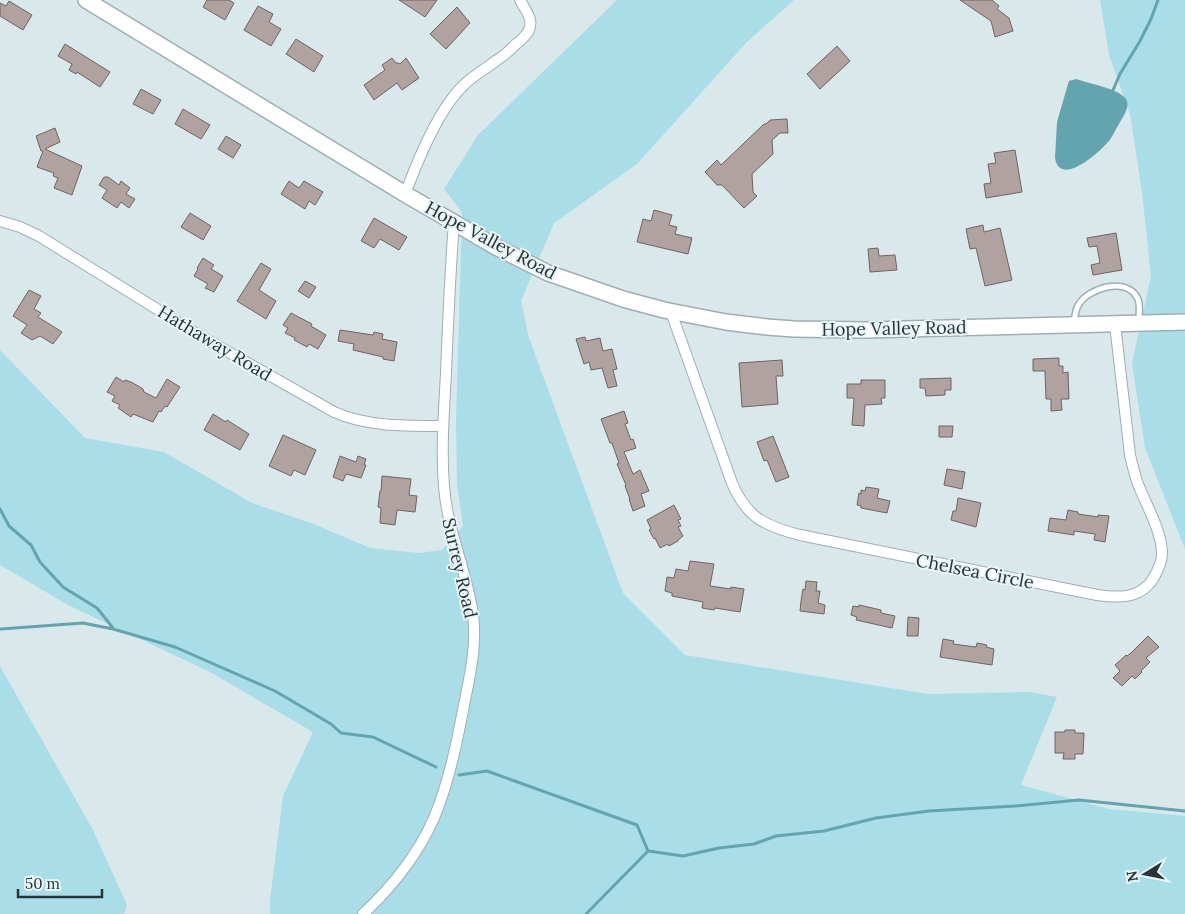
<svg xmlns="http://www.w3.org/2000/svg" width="1185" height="914" font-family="Lora,serif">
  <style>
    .green { fill: #a9dee8 }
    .water { fill: #64a4af }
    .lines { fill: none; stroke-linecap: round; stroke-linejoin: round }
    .stream { stroke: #64a4af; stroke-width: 3 }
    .building { fill: #afa2a0; stroke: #706462 }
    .lane-casing { stroke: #a0aeb1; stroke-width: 8 }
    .street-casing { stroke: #a0aeb1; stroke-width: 12 }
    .secondary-casing { stroke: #a0aeb1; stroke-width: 18 }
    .lane { stroke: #fff; stroke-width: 5 }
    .street { stroke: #fff; stroke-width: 10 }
    .secondary { stroke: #fff; stroke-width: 15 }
    .labels { text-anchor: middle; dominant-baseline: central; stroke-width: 4; stroke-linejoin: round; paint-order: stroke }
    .street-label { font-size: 18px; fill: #2c3233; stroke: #e6f5f8 }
  </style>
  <rect width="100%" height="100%" fill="#d9e8ea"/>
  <path class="green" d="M617 0H794L747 42 637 164 554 223 521 301 529 338 623 593 685 655 928 694 1030 692 1057 697 1021 785 1109 809 1185 816V914H270V900L283 796 313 732 210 672 68 605 0 565V350L85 438 164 452 252 503 314 524 370 548 419 553 442 550 463 526 457 484 456 420 462 212 444 189 478 135Z
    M1100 0H1185V549L1145 448 1132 363 1151 276 1142 192 1130 114 1109 55Z
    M0 666 93 830 127 905 124 914H0Z"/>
  <path class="water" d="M1076 79C1087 83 1120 89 1126 99 1131 107 1122 118 1119 124 1115 130 1113 136 1109 141 1100 152 1060 188 1055 158L1057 122 1068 84 1069 81Z"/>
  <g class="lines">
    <path class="stream" d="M1110 93 1113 90 1120 74 1140 41 1151 19 1158 0
      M0 509 9 526 31 545 40 562 63 587 97 608 113 628
      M1 629 83 623 113 629 175 647 275 691 331 724 341 733 373 737 436 767
      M459 775 487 771 637 825 648 851
      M648 851 683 856 719 848 754 844 776 836 824 831 876 818 929 811 1015 806 1079 800 1185 811
      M586 914 648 851"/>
  </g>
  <path class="building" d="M207 0H229L234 3 225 20 203 7Z
    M399 0H437L425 17Z
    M960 0H992L999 6 997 9 1009 18 1013 31 995 37 991 21Z
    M9 1 32 15 23 30 0 16V3L6 6Z
    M258 6 273 14 269 22 281 29 271 46 244 30Z
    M457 7 470 23 446 49 430 34Z
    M296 39 323 56 314 72 286 54Z
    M65 44 110 72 100 87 77 72 76 74 69 70 72 64 58 56Z
    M837 46 850 61 820 89 807 74Z
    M392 58 396 63H398L400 64 406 58 419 78 402 90 397 83 374 100 364 85 385 70 382 65Z
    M141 89 161 100 153 114 133 104Z
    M183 109 210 125 201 139 175 124Z
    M787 119 788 133H780L772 140 773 154 752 174 753 192 757 196 744 208 722 185H717L705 172 717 160 721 165 764 124H766L770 120Z
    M55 128 60 142 45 149 82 166 72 195 54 188 58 178 53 176 54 173 37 167 43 151H41L36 136Z
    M226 136 241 145 233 158 218 149Z
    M1015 150 1022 192 986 198 984 184 991 183 988 164 996 163 994 153Z
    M104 177H108L119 185 121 181 130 188 126 194 135 199 129 208 121 202 117 208 102 198 107 190 99 185Z
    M289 181 299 188 304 181 323 192 315 205 309 201 305 209 281 194Z
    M654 210 672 215 669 225 677 227 675 234 692 238 688 254 637 242 643 219 651 221Z
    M190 213 211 226 203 240 181 227Z
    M374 218 407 237 399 250 380 239 374 248 361 241Z
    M983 225 984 232 1000 228 1012 280 985 286 976 248 970 249 966 229Z
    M1116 233 1122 270 1093 275 1091 265 1100 263 1097 246 1089 247 1087 238Z
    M878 248 879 256 895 255 897 270 870 272 868 249Z
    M203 258 214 265 211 269 223 276 214 292 205 288 208 284 194 276 198 269 197 268Z
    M261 263 271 269 259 290 276 301 266 319 237 301Z
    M305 281 316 287 309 298 298 291Z
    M29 290 41 296 34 309 41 313 38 317 62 332 53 344 40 336 32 340 21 333 27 325 13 316Z
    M291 313 312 324 311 326 326 335 318 349 309 344 307 347 294 340 295 338 285 333 288 328 283 325Z
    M340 330 373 335 374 332 383 334 382 339 397 342 394 361 383 359V357L353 350 354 344 338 341Z
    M585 337 586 341 600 338 603 351 612 349 617 369 613 370 617 386 608 388 602 368 591 370 589 362 584 364 576 339Z
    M1059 358V366H1063V373L1068 372 1069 399H1061L1062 410 1051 411V399H1046L1045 371H1033V359Z
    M782 360 783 376H776L778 404 742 407 739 363Z
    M116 377 124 382 125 380 131 382 140 387 143 389 144 392 156 398 167 379 180 387 167 407 165 406 161 412 159 411 153 422 133 414 131 417 118 408 120 405 112 401 115 396 107 392Z
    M951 378V390H945V395L926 396 925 388H920V379Z
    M861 380H885V398H881L882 404 865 405 864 426 852 425 854 398H847V384H861Z
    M624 411 628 423 625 424 631 440 633 439 636 448 624 452 633 474 640 470 649 491 641 494 645 506 633 511 629 499H630L625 486 626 485 617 464 619 463 612 443H610L601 419Z
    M213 414 226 422 227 420 249 434 240 450 204 430Z
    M939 426H953L952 437H939Z
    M283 435 316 450 305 475 294 470 291 476 269 466Z
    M773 436 789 477 776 482 767 460 764 461 757 442Z
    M340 456 356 462 358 456 366 459 364 465H366L361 478 346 474 343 481 333 477Z
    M947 469 965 472 962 489 944 485Z
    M382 476 411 479 409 495 417 496 415 512 397 510 395 525 380 523 381 508 378 507 380 491H381Z
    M866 487 879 489 877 498 890 501 887 513 861 508V506L857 505 859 493 861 494V490L865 491Z
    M958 498 981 503 976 527 951 520 953 511H956Z
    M674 505 681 519 678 520 681 526 678 527 683 536 678 540V541L669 546 668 544 660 548 655 538 654 539 649 530 651 529 647 520Z
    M1068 510 1078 512V514L1098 517V515L1109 516 1105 542 1094 540 1095 534 1074 531V535L1048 531 1050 518 1066 520Z
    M690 561 714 564 710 586 731 589V587L744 589 740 612 715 608 714 610 702 608 703 602 672 596V593L665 591 667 577 674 578 676 569 688 571Z
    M806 581 817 582 816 591H820L818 603 825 605 824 614 800 611 801 601 803 589 805 590Z
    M859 605 881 610V613L895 616 892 628 856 620 857 617 851 615 853 606 859 607Z
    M908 617 919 618 918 636H907Z
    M1148 636 1159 647 1146 658 1150 662 1141 671 1142 672 1135 679 1132 676 1122 686 1113 678 1120 671 1115 665 1126 655 1127 656 1132 652Z
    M943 639 954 641 953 644 976 647 977 643 987 645 986 647 994 649 992 665 940 657Z
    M1065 730H1075V733H1084L1083 754H1075V759H1063L1064 753H1055V732H1065Z"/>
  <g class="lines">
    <g class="lane-casing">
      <path id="lane" d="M1074 323C1075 317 1075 310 1079 304 1089 288 1125 277 1137 297 1141 304 1139 313 1139 320"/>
    </g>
    <g class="street-casing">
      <path id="street" d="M405 194C418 160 439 107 466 83 476 74 487 68 497 60 504 56 509 51 515 45 520 41 525 37 528 32 535 20 525 10 520 0
        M0 221 20 227 39 236 202 337 334 412C368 427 407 426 443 426
        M671 312 732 483C747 518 765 526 800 535L1097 595C1118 598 1140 599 1153 579 1157 572 1162 563 1162 554 1162 533 1148 508 1140 489 1135 478 1133 467 1130 455L1115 324
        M363 914C392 887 418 854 434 818 449 782 457 742 464 705 470 675 477 646 473 615 467 571 447 530 444 486 441 449 444 411 446 373 448 323 450 273 454 223"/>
    </g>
    <g class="secondary-casing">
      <path id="secondary" d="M86 0 405 194 496 247 548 273 623 299 664 310 726 322 767 327 794 329 864 330 1185 322"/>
    </g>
    <use href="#lane" class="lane"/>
    <use href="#street" class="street"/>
    <use href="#secondary" class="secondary"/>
  </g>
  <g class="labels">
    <g class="street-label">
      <text transform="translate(491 240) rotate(28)">Hope Valley Road</text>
      <text transform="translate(894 328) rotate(-1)">Hope Valley Road</text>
      <text transform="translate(215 343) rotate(31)">Hathaway Road</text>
      <text transform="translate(460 568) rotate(77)">Surrey Road</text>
      <text transform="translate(975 571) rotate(11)">Chelsea Circle</text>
    </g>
  </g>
  <g transform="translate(1145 874) rotate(260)" stroke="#e6f5f8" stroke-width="4" paint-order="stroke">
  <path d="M0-4L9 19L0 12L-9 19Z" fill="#2c3233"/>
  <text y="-8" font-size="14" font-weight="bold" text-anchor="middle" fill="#2c3233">N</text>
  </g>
  <path d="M18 889v8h84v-8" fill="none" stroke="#2c3233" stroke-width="2.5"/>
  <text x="25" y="889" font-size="15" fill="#2c3233" stroke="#e6f5f8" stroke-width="4" paint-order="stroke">50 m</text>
</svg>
